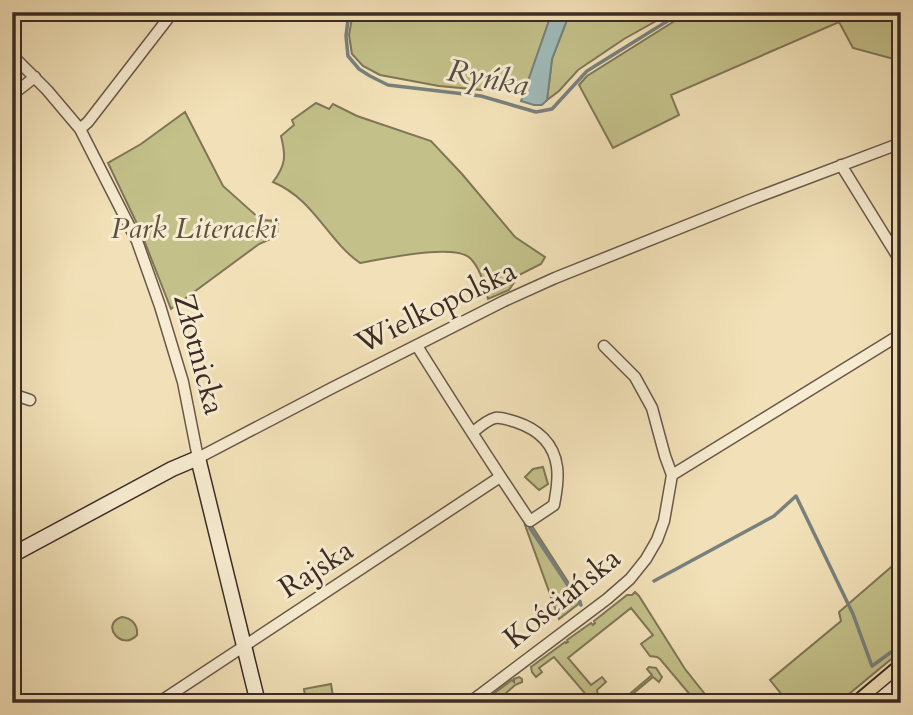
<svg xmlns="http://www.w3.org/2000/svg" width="913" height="715" font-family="Cardo,serif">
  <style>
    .green { fill: #c3c089; stroke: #7f7657; stroke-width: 2 }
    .water { fill: #9fbbb9; stroke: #77817e; stroke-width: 2 }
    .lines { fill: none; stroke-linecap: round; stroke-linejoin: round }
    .stream { stroke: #77817e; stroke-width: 3.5 }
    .street-casing { stroke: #69584a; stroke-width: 13 }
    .secondary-casing { stroke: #3b2b25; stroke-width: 17 }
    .street { stroke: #f7ecd1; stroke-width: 10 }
    .secondary { stroke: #f7ecd1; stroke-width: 14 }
    .tram { stroke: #3b2b25; stroke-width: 2 }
    .labels { text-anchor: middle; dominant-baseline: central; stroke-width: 6; stroke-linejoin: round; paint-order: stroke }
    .park-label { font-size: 30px; font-style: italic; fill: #5d503e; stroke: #f7ecd1 }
    .street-label { font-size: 30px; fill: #3b2b25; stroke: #f7ecd1 }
    .water-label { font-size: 32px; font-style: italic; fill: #544f4a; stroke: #f7ecd1 }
  </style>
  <rect width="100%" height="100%" fill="#f2e1b8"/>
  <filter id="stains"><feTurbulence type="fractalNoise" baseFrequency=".00286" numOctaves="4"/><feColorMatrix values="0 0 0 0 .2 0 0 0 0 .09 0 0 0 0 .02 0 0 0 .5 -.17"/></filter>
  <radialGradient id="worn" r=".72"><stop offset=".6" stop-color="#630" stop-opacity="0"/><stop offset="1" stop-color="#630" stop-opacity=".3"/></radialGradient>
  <path class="green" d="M353 12H552L525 91 512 87 493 86 482 90 439 86 380 75 363 66 352 54 349 35Z
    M570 12H672L624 39 578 70 559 91 547 100 552 59Z
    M689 12H901V61L853 48 839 22 671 95 679 115 613 148 579 85 587 76Z
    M316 103 329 109 333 104 357 116 431 141 462 174 515 237 545 257 541 264 519 275 509 290 488 299C484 285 481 269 470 258 454 243 383 259 360 263 326 239 315 200 273 182 286 165 286 156 281 136L294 125 292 120Z
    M185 112 223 186 261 220 278 221 277 236 259 244 171 309 140 230 108 163 141 144Z
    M543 467 548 484 539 490 525 477 533 469Z
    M525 525 532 526 581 602 559 619Z
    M897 562 901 567V651L838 703H773L782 695 770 680 841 621 839 612Z
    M635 592 639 596 685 669 712 703H697L660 659 657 657 650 656 641 644 653 635 631 608 568 658 591 685 602 677 606 682 597 690 598 695 593 699 588 697 554 657 539 668 542 672 536 677 532 672 531 667 565 642 566 643 568 642 567 640 591 623 593 625 595 623 594 621 627 595H632Z
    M122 617C132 618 138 625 137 635 122 652 99 624 122 617Z
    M649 667 656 668 662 677 659 682 653 677 622 703H619L652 675 647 669Z
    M519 677 522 679V682L515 685 495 703H481L512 680 514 682V679Z
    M331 684 334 703H306L304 689Z"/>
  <path class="water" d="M552 12H570L552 59 547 100 542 105H534L521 101Z"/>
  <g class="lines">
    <path class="stream" d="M349 12 346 36 348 56 359 69 370 76 388 85 481 96 536 112 552 109 587 71 682 12
      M530 528 581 605
      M654 581 774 516 796 496 853 614 872 666 901 645"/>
    <g class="street-casing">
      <path id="street" d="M12 55 47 90 80 129 137 241 160 306 183 382 198 458 332 388 504 301 555 278 750 200 901 143
        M12 95 35 77
        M80 129 88 122 173 12
        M841 165 901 262
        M417 346C454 405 491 463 530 521L554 505C556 493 559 480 557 467 554 443 537 429 516 422 509 420 502 417 495 418 487 420 478 428 472 433
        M12 394 30 400
        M672 475 901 334
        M158 703 500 477
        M469 703 607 599 630 579 646 559 657 540 664 521 672 475 665 456 652 408 635 377 604 346"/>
    </g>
    <g class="secondary-casing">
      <path id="secondary" d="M12 555 172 469 198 458 258 703
        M877 703 901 683"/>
    </g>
    <use href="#street" class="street"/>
    <use href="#secondary" class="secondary"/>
    <path class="tram" d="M845 703 901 656"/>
  </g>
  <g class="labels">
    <g class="park-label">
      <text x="194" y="228">Park Literacki</text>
    </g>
    <g class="street-label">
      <text transform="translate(436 307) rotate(-26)">Wielkopolska</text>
      <text transform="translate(199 354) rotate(75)">Złotnicka</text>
      <text transform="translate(316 569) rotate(-33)">Rajska</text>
      <text transform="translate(562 598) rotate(-39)">Kościańska</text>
    </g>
    <g class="water-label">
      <text transform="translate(488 78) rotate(11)">Ryńka</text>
    </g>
  </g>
  <rect width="913" height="715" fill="none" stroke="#f2e1b8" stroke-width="42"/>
  <rect x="14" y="14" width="885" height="687" fill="none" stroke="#3b2b25" stroke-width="3.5"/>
  <rect x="21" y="21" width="871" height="673" fill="none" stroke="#3b2b25" stroke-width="2"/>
  <rect width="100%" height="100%" filter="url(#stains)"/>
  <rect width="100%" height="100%" fill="url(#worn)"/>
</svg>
